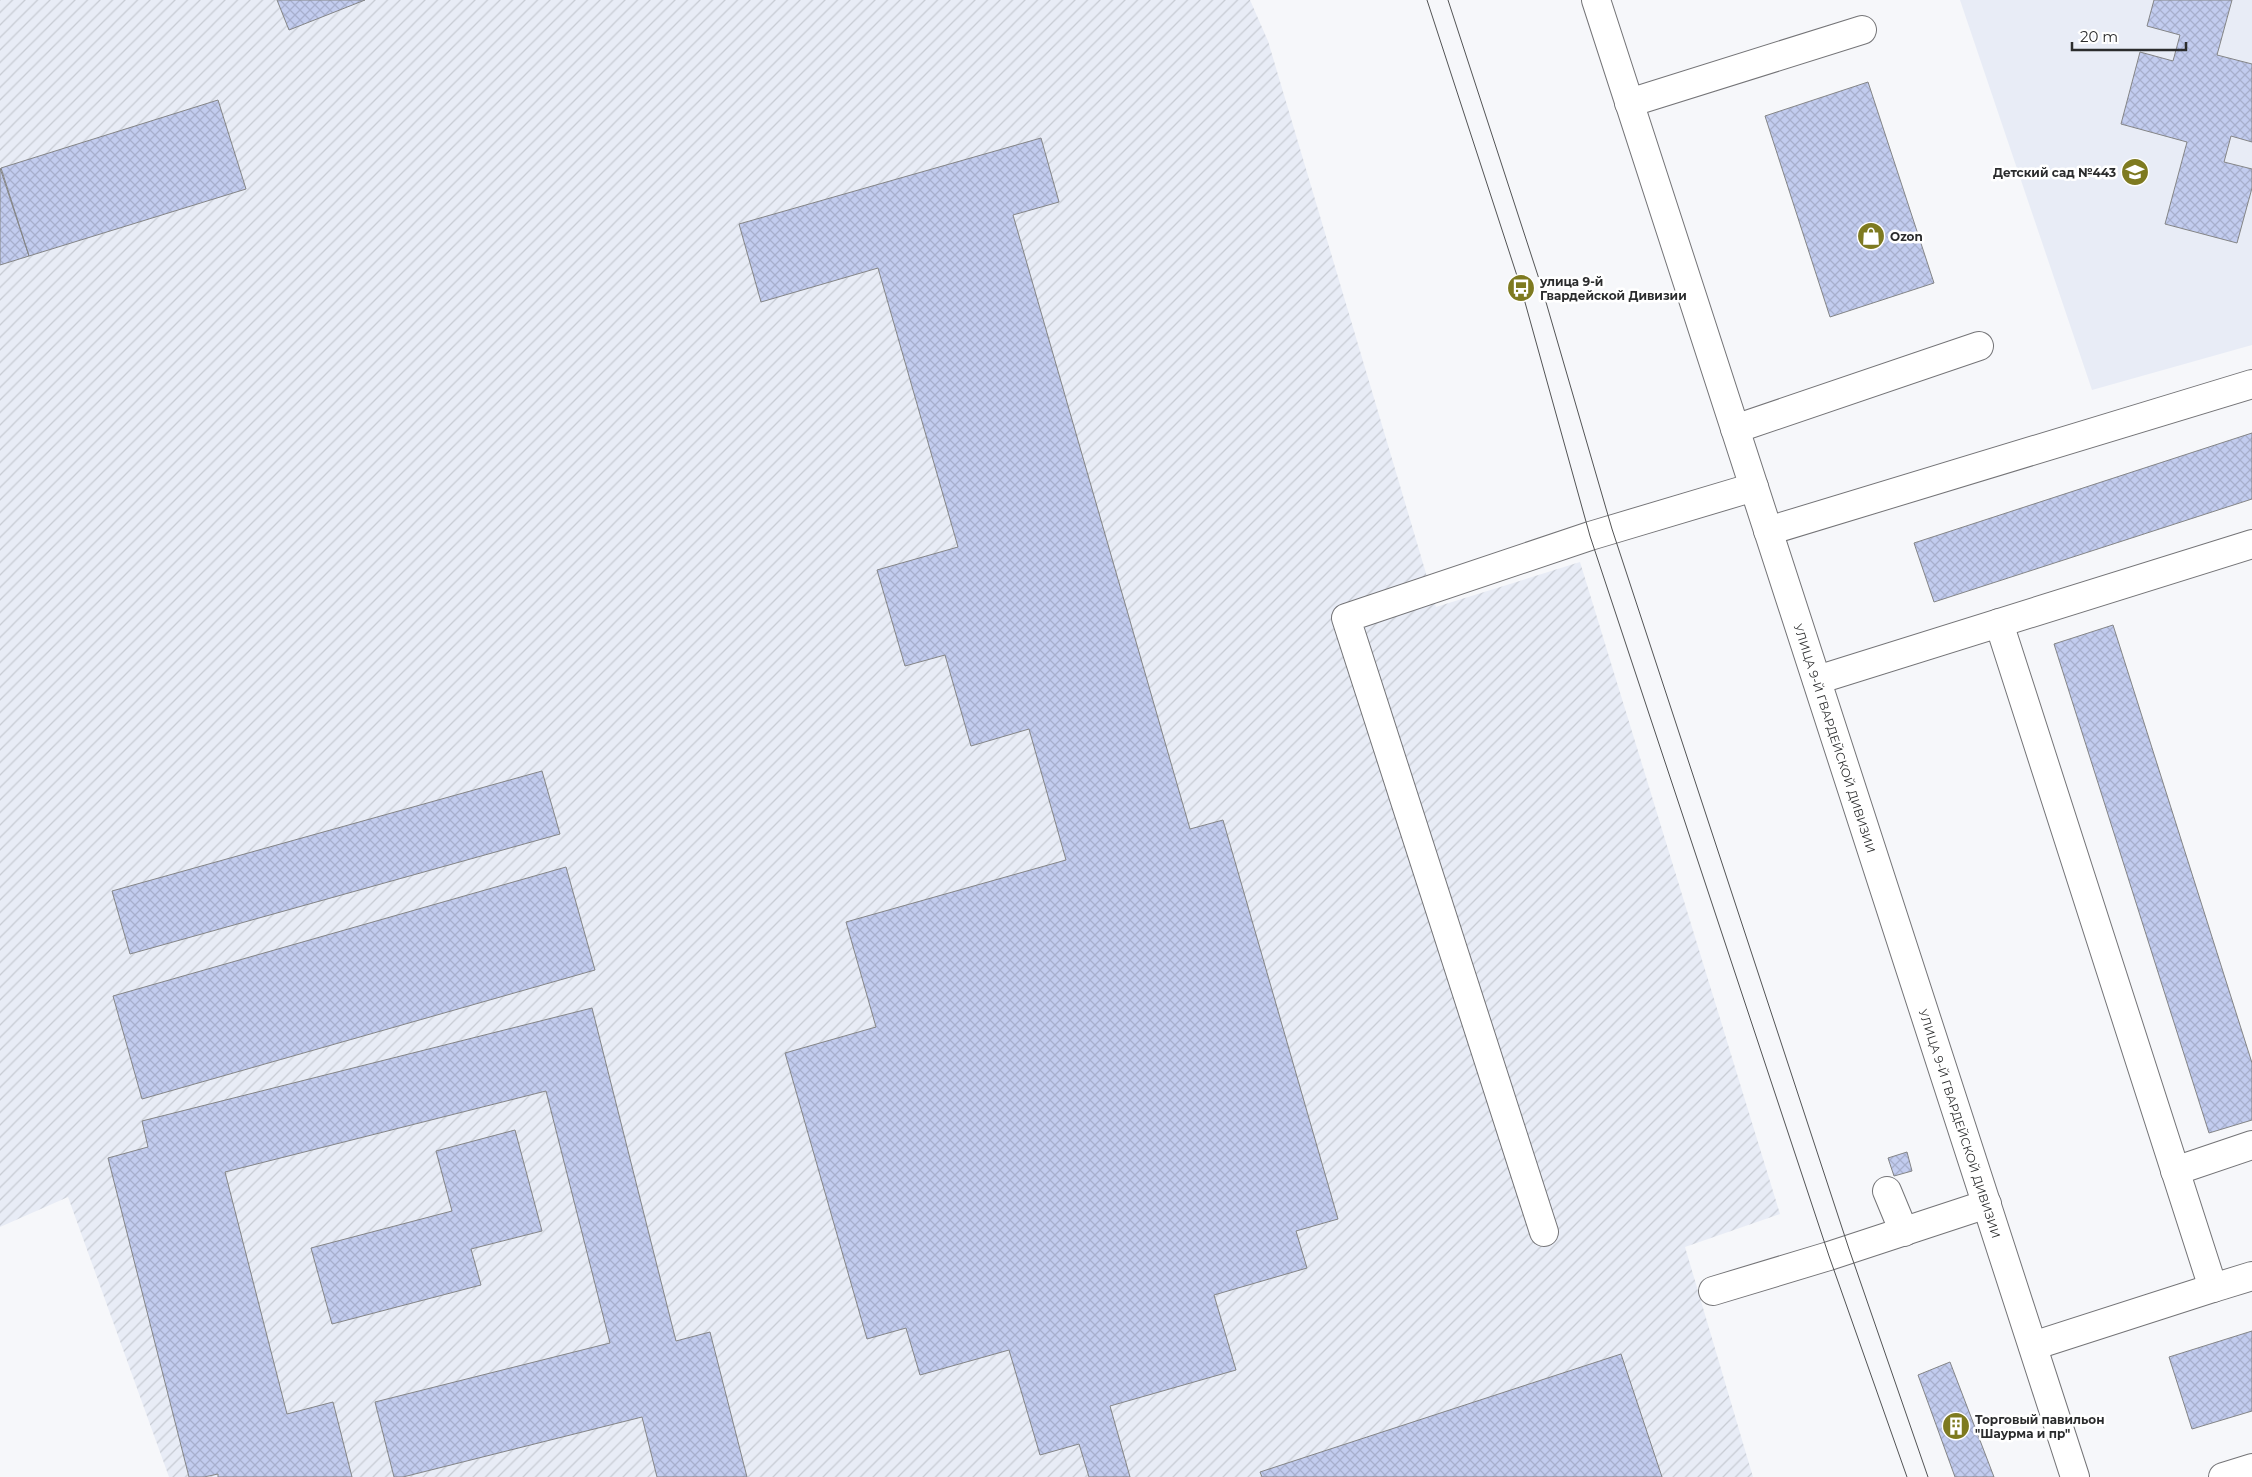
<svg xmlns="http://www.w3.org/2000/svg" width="2252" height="1477" font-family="Montserrat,sans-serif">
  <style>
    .built { fill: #e8ecf6 }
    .industrial { fill: url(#industrial-furrows) }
    .building { fill: url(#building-cross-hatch); stroke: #848587 }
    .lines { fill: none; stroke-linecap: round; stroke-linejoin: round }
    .minor-casing { stroke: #747477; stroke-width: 30 }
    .minor { stroke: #fff; stroke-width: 28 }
    .tram { stroke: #525354; stroke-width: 1 }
    .labels { text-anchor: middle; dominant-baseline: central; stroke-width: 5; stroke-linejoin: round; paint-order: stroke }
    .poi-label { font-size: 12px; font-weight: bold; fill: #2b2c2d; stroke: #fff; text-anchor: start }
    .street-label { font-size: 12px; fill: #2b2c2d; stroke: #fff }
  </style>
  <defs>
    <pattern id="industrial-furrows" width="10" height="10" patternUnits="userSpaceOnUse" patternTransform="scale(1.25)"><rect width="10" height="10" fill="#e8ecf6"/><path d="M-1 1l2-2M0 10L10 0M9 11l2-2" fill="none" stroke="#c7cbd3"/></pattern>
    <pattern id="building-cross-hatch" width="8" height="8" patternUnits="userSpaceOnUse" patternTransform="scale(1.25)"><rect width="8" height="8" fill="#c2ccef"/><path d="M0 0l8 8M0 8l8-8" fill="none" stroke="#a7afcd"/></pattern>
  </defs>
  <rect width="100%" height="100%" fill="#f6f7fa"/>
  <path class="built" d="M1960 0H2252V345L2092 390Z"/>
  <path class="industrial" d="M0 0H1250L1268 41 1436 607 1580 562 1780 1214 1685 1247 1753 1477H169L68 1197 0 1227Z"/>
  <path class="building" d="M277 0H365L289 30Z
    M2154 0H2232L2217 55 2252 64V142L2231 136 2224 162 2252 169V188L2237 243 2165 224 2187 142 2121 124 2140 52 2173 61 2180 35 2147 26Z
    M1868 82 1934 283 1830 317 1765 116Z
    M218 100 246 189 29 256 1 168Z
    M1041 138 1059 202 1013 215 1190 829 1223 820 1338 1219 1296 1231 1307 1268 1214 1295 1236 1370 1110 1406 1130 1477H1089L1079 1444 1040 1455 1009 1350 920 1375 906 1328 867 1339 785 1053 876 1027 846 922 1066 860 1029 729 971 746 945 655 905 666 877 570 958 547 878 268 761 302 739 224Z
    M0 168 29 256 0 265Z
    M2252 433V499L1934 602 1914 543Z
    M2113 625 2252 1063V1120L2209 1133 2054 644Z
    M542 771 560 834 130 954 112 891Z
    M566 867 595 970 142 1099 113 996Z
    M592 1008 676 1341 710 1332 747 1477H657L642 1417 403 1477H394L375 1402 610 1343 546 1091 225 1172 287 1414 333 1402 352 1477H218V1474L204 1477H189L108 1158 148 1147 142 1121Z
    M515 1130 542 1231 471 1249 481 1285 332 1324 311 1248 452 1211 436 1151Z
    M1907 1152 1912 1171 1894 1176 1888 1158Z
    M2252 1331V1411L2192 1429 2169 1357Z
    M1621 1354 1662 1477H1262L1260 1472Z
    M1950 1362 1994 1477H1955L1918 1375Z"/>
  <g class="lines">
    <g class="minor-casing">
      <g id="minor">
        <path id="s1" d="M1596 0 2075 1477"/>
        <path d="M1629 103 1862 30"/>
        <path d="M1735 429 1979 346"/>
        <path d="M1768 531 2252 384"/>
        <path d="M1999 623 2213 1288 2252 1276"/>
        <path d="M1817 680 2252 544"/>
        <path d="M2175 1171 2252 1145"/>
        <path d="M1887 1191 1904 1232"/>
        <path d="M1544 1232 1346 618 1590 536 1754 487"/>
        <path d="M1713 1291 1829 1256 1987 1204"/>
        <path d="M2033 1346 2213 1288"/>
        <path d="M2223 1477 2252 1468"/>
      </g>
    </g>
    <use href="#minor" class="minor"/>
    <path class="tram" d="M1427 0 1521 288 1590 536 1829 1256 1907 1477
      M1448 0 1541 285 1612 529 1849 1249 1928 1477"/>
  </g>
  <defs>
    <g id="school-disc" transform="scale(1.4375)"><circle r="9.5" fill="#7e7a20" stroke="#fff"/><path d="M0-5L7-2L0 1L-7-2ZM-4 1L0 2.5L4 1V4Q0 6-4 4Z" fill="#fff"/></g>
    <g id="shop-disc" transform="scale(1.4375)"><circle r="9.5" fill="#7e7a20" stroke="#fff"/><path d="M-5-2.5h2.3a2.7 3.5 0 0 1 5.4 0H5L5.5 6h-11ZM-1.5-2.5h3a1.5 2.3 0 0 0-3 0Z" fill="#fff"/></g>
    <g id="bus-disc" transform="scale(1.4375)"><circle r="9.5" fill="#7e7a20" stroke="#fff"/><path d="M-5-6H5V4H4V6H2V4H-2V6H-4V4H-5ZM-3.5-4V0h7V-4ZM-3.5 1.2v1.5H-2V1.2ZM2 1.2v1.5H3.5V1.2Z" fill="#fff"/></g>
    <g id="building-disc" transform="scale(1.4375)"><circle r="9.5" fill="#7e7a20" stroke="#fff"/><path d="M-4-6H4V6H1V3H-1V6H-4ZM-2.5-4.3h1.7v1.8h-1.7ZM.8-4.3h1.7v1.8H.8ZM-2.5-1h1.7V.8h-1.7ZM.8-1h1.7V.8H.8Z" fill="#fff"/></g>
  </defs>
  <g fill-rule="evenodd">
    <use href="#school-disc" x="2135" y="172"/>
    <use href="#shop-disc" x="1871" y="236"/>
    <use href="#bus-disc" x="1521" y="288"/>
    <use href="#building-disc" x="1956" y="1426"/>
  </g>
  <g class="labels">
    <g class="poi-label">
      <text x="2116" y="172" text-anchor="end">Детский сад №443</text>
      <text x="1890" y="236">Ozon</text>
      <text x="1540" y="281">улица 9-й<tspan x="1540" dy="14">Гвардейской Дивизии</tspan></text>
      <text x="1975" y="1419">Торговый павильон<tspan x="1975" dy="14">"Шаурма и пр"</tspan></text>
    </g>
    <g class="street-label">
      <text stroke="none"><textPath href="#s1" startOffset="776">УЛИЦА 9-Й ГВАРДЕЙСКОЙ ДИВИЗИИ</textPath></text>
      <text stroke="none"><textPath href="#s1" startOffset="1181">УЛИЦА 9-Й ГВАРДЕЙСКОЙ ДИВИЗИИ</textPath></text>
    </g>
  </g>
  <path d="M2072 42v8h114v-8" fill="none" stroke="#2b2c2d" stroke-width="2.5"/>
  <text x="2080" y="42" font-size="15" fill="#2b2c2d" stroke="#ffffff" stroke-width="4" paint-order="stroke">20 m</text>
</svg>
